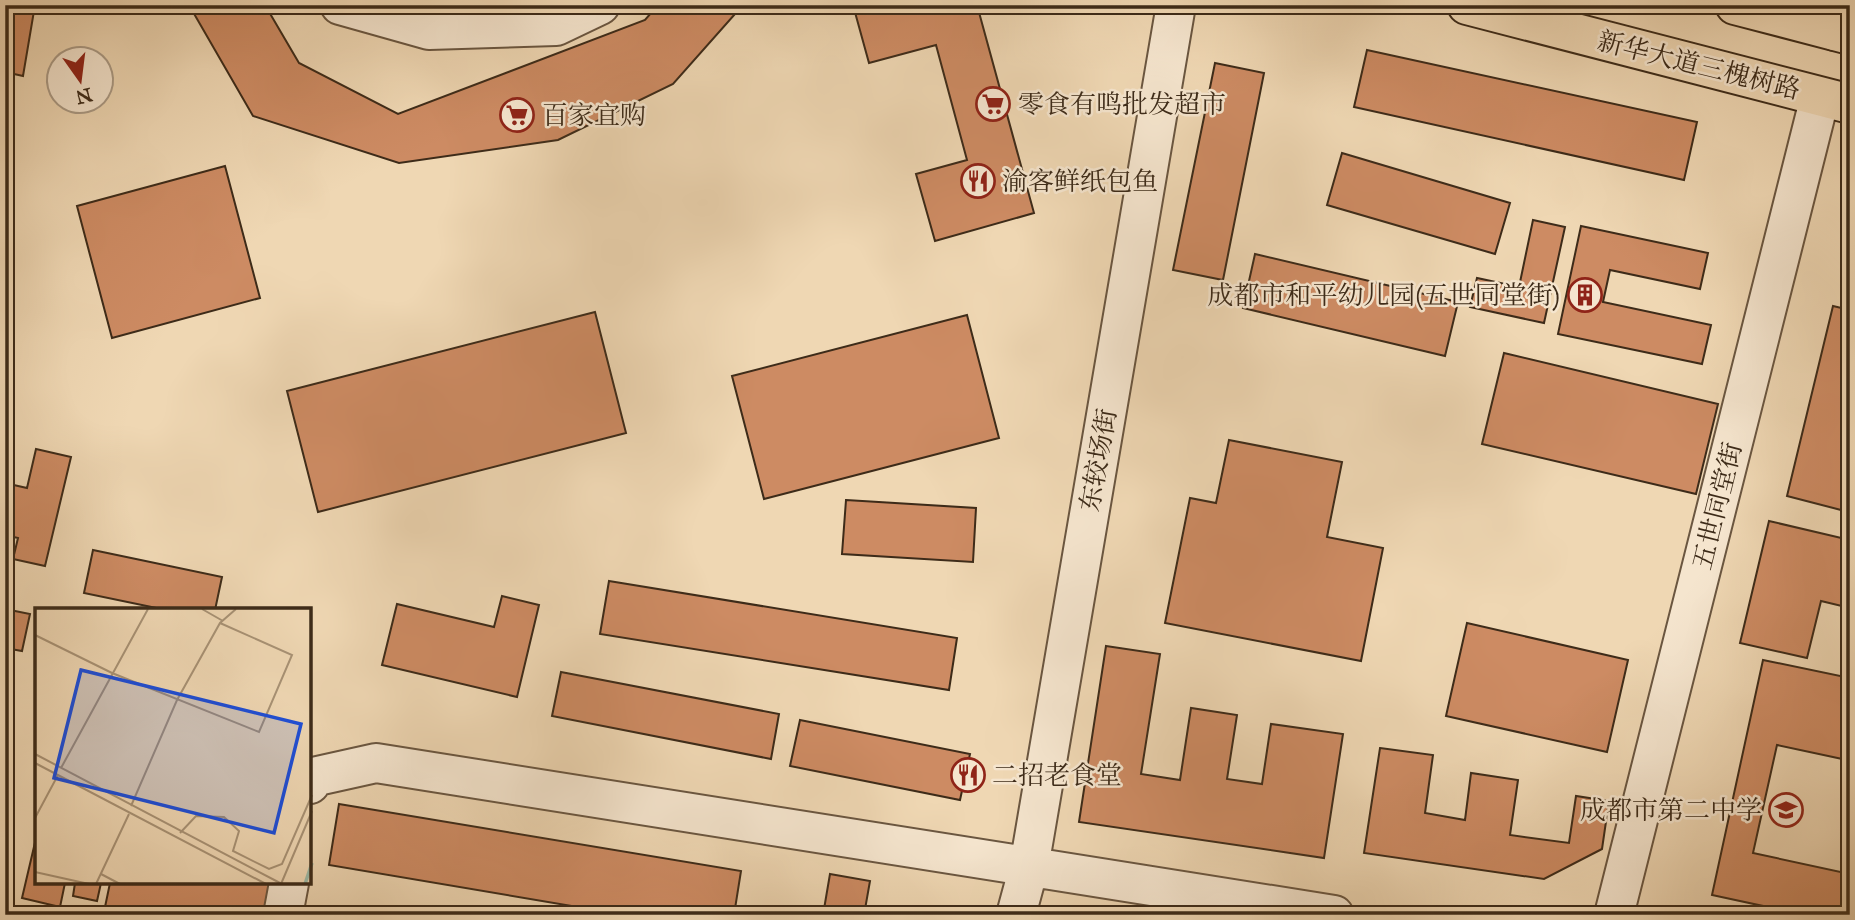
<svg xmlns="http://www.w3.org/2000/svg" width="1855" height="920" font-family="'IM FELL Great Primer','Noto Serif SC',serif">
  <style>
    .building { fill: #cd8b63; stroke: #3d2b19; stroke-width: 2 }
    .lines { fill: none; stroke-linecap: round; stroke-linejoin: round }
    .minor-casing { stroke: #6a5640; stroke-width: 42 }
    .major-casing { stroke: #3d2b19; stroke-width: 42 }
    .minor { stroke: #f5e5ce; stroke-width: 38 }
    .major { stroke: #efd7b3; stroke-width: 38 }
    .labels { text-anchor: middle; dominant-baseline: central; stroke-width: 5; stroke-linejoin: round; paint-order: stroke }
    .street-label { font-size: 26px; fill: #3d2b19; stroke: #f5e5ce }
    .poi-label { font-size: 26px; fill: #3d2b19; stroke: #f5e5ce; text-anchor: start }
    .inset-river { fill: none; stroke: #9bbaa7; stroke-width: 3.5 }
    .inset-road { fill: none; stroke: #a89275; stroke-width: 2 }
    .view { fill: #1d4ed8; fill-opacity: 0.15; stroke: #1d4ed8; stroke-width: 3.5 }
    .inset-edge { fill: none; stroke: #3d2b19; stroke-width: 3.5 }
  </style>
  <rect width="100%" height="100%" fill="#efd7b3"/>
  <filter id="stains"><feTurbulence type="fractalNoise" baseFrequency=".00286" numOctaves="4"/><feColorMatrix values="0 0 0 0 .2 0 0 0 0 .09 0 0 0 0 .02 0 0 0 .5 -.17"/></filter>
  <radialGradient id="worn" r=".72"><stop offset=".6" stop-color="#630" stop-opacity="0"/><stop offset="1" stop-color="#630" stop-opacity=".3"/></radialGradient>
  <path class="building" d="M5 5H35L23 76 5 72Z
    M189 5H265L299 63 398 114 645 20 658 5H743L673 84 558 140 399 163 253 116Z
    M853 5H977L1034 213 935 241 916 174 967 160 936 45 869 63Z
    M1367 50 1697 122 1684 180 1354 107Z
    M1215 63 1264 73 1223 280 1173 270Z
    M1342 153 1510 203 1495 254 1327 205Z
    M225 166 260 298 112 338 77 206Z
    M1533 220 1565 227 1544 323 1470 307 1477 278 1519 287Z
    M1581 226 1708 253 1700 289 1610 270 1603 302 1711 325 1702 364 1558 334Z
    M1255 254 1458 302 1445 356 1243 308Z
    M1833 306 1850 310V472L1841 510 1787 496Z
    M595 312 626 433 318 512 287 391Z
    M967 315 999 438 764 499 732 376Z
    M1504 353 1718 404 1696 494 1482 444Z
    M1229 440 1342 462 1327 537 1383 548 1361 661 1165 623 1190 498 1216 503Z
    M36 449 71 457 45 566 13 559 18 538 5 535V483L27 488Z
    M846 500 976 508 973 562 842 554Z
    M1769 521 1850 540V608L1821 601 1807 658 1740 643Z
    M93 550 222 577 215 610H166L84 593Z
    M609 581 957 638 949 690 600 634Z
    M502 596 539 605 517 697 382 665 397 604 494 627Z
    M5 609 30 614 22 651 5 648Z
    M1467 623 1628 660 1607 752 1446 716Z
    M1106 646 1160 654 1141 774 1180 780 1191 708 1237 715 1227 779 1262 784 1271 724 1343 734 1324 858 1079 822Z
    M1763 660 1850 678V745L1847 760 1777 745 1753 853 1850 874V915H1805L1712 895Z
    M561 672 779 714 771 759 552 716Z
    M5 716 13 718 6 755H5Z
    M800 720 970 754 960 800 790 766Z
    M1380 748 1433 755 1425 813 1465 820 1471 773 1518 780 1510 835 1569 843 1576 796 1609 801 1602 849 1544 879 1364 853Z
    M339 804 741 871 734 915H625L329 865Z
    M37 834V883H65L60 907 22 898Z
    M830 874 870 881 864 915H823Z
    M75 883H101L97 901 73 896Z
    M110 883H272L266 915H143L105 907Z"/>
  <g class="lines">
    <g class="minor-casing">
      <path id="minor" d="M340 5 429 30 556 26 600 5
        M1835 31 1841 5
        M310 784 313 777 376 763 1334 915
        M283 915 289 883
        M1016 915 1029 867 1176 5
        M1614 915 1820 97"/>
    </g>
    <g class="major-casing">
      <path id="major" d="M1467 5 1850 104
        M1735 5 1850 35"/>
    </g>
    <use href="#minor" class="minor"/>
    <use href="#major" class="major"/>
  </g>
  <defs>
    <g id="supermarket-ring" transform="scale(1.75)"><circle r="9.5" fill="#f5e5ce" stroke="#8f2418" stroke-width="1.5"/><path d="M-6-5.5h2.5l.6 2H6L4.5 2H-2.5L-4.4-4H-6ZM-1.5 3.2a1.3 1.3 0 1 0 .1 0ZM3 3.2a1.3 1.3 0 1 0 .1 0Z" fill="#8f2418"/></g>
    <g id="restaurant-ring" transform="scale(1.75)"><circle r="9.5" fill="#f5e5ce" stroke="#8f2418" stroke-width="1.5"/><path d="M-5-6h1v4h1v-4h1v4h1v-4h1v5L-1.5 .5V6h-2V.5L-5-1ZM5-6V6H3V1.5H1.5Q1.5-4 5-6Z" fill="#8f2418"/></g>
    <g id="building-ring" transform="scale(1.75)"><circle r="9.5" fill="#f5e5ce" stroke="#8f2418" stroke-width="1.5"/><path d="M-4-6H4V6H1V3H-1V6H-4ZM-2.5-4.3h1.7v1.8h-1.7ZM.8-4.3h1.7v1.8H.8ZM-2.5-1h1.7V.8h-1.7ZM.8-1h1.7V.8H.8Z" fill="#8f2418"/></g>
    <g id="school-ring" transform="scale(1.75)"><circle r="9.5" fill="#f5e5ce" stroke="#8f2418" stroke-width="1.5"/><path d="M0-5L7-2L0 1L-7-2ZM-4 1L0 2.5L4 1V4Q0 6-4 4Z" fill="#8f2418"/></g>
  </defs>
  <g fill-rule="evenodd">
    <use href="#supermarket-ring" x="993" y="104"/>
    <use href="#supermarket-ring" x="517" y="115"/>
    <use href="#restaurant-ring" x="978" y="181"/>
    <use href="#building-ring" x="1585" y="295"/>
    <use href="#restaurant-ring" x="968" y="775"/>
    <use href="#school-ring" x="1786" y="810"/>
  </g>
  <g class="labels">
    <g class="street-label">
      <text transform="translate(1699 65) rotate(14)">新华大道三槐树路</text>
      <text transform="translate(1098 460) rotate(-80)">东较场街</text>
      <text transform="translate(1717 506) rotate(-76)">五世同堂街</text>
    </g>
    <g class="poi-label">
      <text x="1018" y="104">零食有鸣批发超市</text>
      <text x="542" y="115">百家宜购</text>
      <text x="1002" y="181">渝客鲜纸包鱼</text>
      <text x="1560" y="295" text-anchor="end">成都市和平幼儿园(五世同堂街)</text>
      <text x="992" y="775">二招老食堂</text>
      <text x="1762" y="810" text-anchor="end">成都市第二中学</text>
    </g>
  </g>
  <g transform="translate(35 608)">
    <rect width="276" height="276" fill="#efd7b3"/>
    <path class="inset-river" d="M270 276 277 255"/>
    <path class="inset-road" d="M167 1 188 13M0 27 77 65 224 124 257 47 185 15M0 146 247 276M0 155 231 276M26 160 113 1M96 198 142 92 185 15 201 1M0 210 23 167M145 225 161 208 189 209 204 223 198 243 234 261 247 256 277 187M0 264 54 276M66 266 85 276M61 276 94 206M246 276 277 203"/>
    <path class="view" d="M46 62 266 116 239 225 19 170Z"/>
    <rect width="276" height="276" class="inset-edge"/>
  </g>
  <rect width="1855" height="920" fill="none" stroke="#efd7b3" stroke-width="28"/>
  <rect x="7" y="7" width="1841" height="906" fill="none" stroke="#3d2b19" stroke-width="3.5"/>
  <rect x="14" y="14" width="1827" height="892" fill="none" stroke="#3d2b19" stroke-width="2"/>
  <g transform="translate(80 80) rotate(166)"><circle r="33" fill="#f5e5ce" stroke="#ab9b86" stroke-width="2"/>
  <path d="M0-5L12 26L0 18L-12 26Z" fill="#8f2418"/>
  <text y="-10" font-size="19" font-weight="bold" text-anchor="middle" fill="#3d2b19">N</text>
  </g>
  <rect width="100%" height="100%" filter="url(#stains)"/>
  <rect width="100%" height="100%" fill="url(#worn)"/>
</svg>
